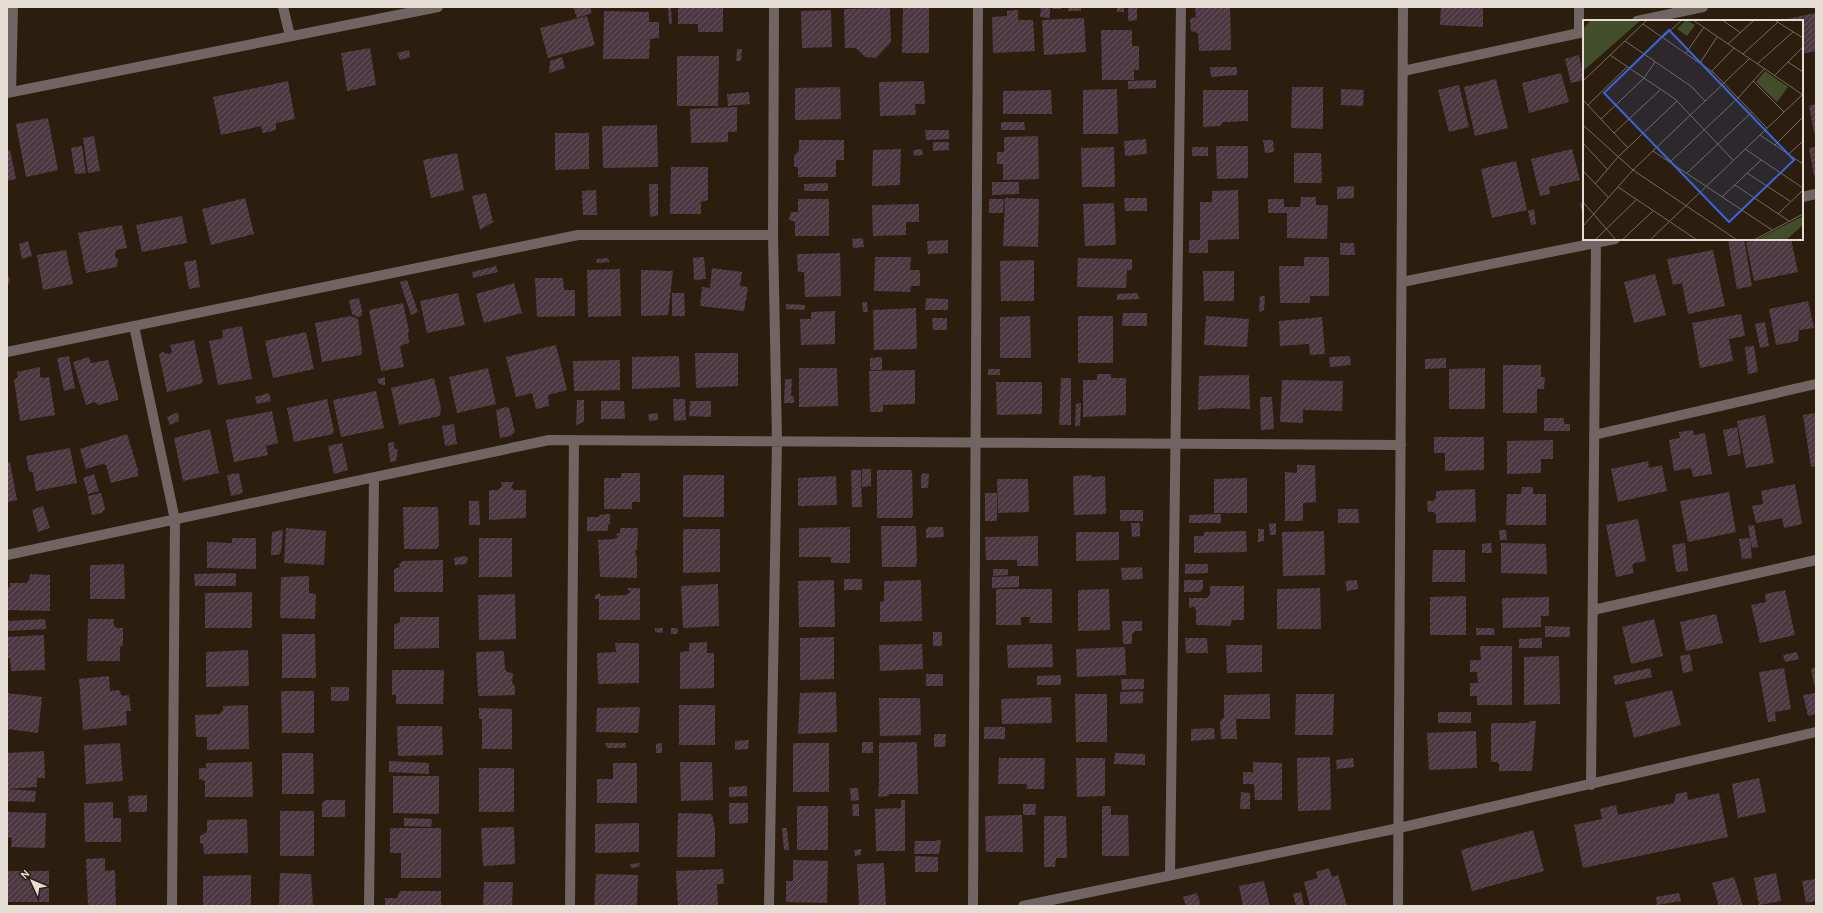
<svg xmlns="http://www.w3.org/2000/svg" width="1823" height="913" font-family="'Alegreya Sans',sans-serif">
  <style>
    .building { fill: url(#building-hatch) }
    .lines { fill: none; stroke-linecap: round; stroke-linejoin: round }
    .minor { stroke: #706562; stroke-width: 10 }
    .inset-road { fill: none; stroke: #766b5e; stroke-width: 1 }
    .view { fill: #3b64d7; fill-opacity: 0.15; stroke: #3b64d7; stroke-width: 2 }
    .inset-edge { fill: none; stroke: #e6ded4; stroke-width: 2 }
  </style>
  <defs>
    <pattern id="building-hatch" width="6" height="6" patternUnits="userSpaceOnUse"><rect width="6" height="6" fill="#4d3841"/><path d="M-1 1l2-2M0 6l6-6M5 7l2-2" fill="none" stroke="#67545c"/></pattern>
  </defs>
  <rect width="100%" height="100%" fill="#2b1e0f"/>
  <path class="building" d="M573 7H590L592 13 577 18Z
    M668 7H671L672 24H669Z
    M678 7H723V32H698V24H678Z
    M903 7H929V53H902Z
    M1041 7H1050V18L1040 17Z
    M1053 7H1061V9H1053Z
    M1068 7H1081V11H1068Z
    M1117 7H1124V12H1117Z
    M1128 7H1137V20L1128 21Z
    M1195 7H1230L1231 50 1199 51 1198 33 1191 31 1190 19 1196 17Z
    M1441 7H1483V27L1440 25Z
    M890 8 891 42 876 58 865 57 856 48H845L844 9Z
    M831 10 832 47 802 48 801 11Z
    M1018 10V20H1033L1035 51 993 53 992 17 1007 16V11Z
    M604 11 649 12V22H659V38L650 39 649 59H603Z
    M1815 13 1816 51 1802 54V21L1783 20Z
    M587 16 595 45 548 58 540 28Z
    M1084 18 1086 52 1044 55 1042 20Z
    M1101 30H1132V46H1139V70H1134V80H1102Z
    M370 48 376 85 347 91 341 53Z
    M737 49H742L741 61H736Z
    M409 50 410 57 400 60 397 53Z
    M1579 55 1584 80 1571 83 1565 59Z
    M677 56H719L718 106H677Z
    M562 57 565 68 549 73 550 61Z
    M1210 67H1237V75L1211 77Z
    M1561 73 1569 102 1529 113 1522 83Z
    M1496 79 1508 128 1475 136 1464 87Z
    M1156 80V88L1128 89V81Z
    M288 81 295 119 276 123V130L263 133 261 126 221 135 213 97Z
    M924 81 925 104H915L916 115 880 116 879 82Z
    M1459 85 1469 127 1449 132 1438 90Z
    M840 87 841 119 795 120V88Z
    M1292 87H1323V129L1291 128Z
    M1117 89 1118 134H1083V90Z
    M1341 89 1364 90 1363 106 1341 105Z
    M1051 90 1052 114H1003V91Z
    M1203 90H1248V121L1223 122 1220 126 1203 127Z
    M749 92 750 104 728 106 727 94Z
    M1816 104V137H1815L1809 106Z
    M737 107V132H728V142L691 143 690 109Z
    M48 118 58 170 26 177 16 124Z
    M1001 122H1024L1025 130H1001Z
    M657 125 658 167 603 168 602 126Z
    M925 130H949V139L926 140Z
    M555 133H589V169L555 170Z
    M94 136 100 171 88 173 83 138Z
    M1038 136 1039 179 1003 180V164H997V152H1004V137Z
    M1146 139 1147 154 1125 156 1124 141Z
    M799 140H844V160H836V177H798V167H794V156L799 150Z
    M1263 140H1273L1274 152 1265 153Z
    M933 142H949V150L933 151Z
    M82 146 86 173 75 174 71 148Z
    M1216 146H1248V178L1217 179Z
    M1114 147 1115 187H1082L1081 148Z
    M1192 147H1208V156H1192Z
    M1815 147 1816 176H1814L1809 148Z
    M901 149 900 185 872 186 873 150Z
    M922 149 923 155 914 156 913 150Z
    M1572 149 1580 180 1549 187 1550 194 1540 196 1531 159Z
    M10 150 16 179 7 181V151Z
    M457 153 464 190 431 198 423 160Z
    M1294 153H1321L1322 183H1294Z
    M1516 161 1527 210 1492 218 1481 169Z
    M671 167H708V200L701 202V214H670Z
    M992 182H1019V194L992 195Z
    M828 183V191H804V184Z
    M649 184H658V215L650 217Z
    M1354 186V198L1337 199V187Z
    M596 190 597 215H583L582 191Z
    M1238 190 1239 239 1208 240V253H1189V240H1200V202H1212V191Z
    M486 193 493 222 480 230 472 196Z
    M1301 197H1316V205H1328L1327 239 1287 238V213H1268V199H1284V207H1300Z
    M245 198 254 234 211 245 202 209Z
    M1005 198 1039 199 1038 247 1003 246Z
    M1124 198H1147V211H1125Z
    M798 199H829V236H795V222L789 220 791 212H798Z
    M989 199H1004L1003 213H989Z
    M1114 203 1116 245 1085 246 1083 204Z
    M1580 203H1584V218H1583Z
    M919 204V222H906V235L873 236 872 205Z
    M1534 209 1536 224 1531 225 1528 211Z
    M182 216 187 243 142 252 136 225Z
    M122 225 127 248 116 250 115 257 118 259 117 267 86 273 78 233Z
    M863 238 864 247 853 248 852 239Z
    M1731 239H1744L1752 286 1737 289 1728 240Z
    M1761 239H1791L1798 272 1754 281 1746 242Z
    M948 240V253L928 254 927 241Z
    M28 241 32 256 22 259 19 244Z
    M1340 243H1354L1355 255H1340Z
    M66 250 73 284 43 290 37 255Z
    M1713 250 1725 306 1688 314 1682 283 1673 285 1667 259Z
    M840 253 841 296 805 297 804 272H798L797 254Z
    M704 257 706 279 694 280 693 258Z
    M875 257H911L910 270H920V286H911L910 292 874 291Z
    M1304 257H1329V296H1310V303H1280L1279 266H1304Z
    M608 258 609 262 596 263 597 259Z
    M1078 258 1132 259V270H1127L1126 288 1077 287Z
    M196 260 200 287 189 289 184 262Z
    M1034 260V301H1001L1000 261Z
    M496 266 498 272 473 278 472 272Z
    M712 268 742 272 740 286 748 287 744 311 700 306 702 287 710 288Z
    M620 269 621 316 588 317 587 270Z
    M7 270 10 281 9 284 7 285Z
    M641 270 673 271 668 315 641 316Z
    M1203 271H1234V301H1204Z
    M1655 274 1666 315 1634 323 1624 282Z
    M535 278H563L564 290H575V316L537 317Z
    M407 280 418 312 411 315 400 282Z
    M514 283 522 313 484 323 476 294Z
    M458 293 465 325 427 333 420 301Z
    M672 293H684L685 316H672Z
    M1137 293 1140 299 1117 300V294Z
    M1260 296H1265L1264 310 1259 312Z
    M359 298 362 311V316L358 317 352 314 349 300Z
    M926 298 948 299V310H925Z
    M1808 301 1814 328 1799 330 1798 341 1776 345 1769 309Z
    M862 302H867L868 312H863Z
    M403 303 409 331 408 334 409 343 402 345 400 347 404 367 381 371 369 310Z
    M786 304 805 305V310L786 309Z
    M916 308 917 349 874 350 873 310Z
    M835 311V344L801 345 800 319H811V312Z
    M1123 313H1147V326H1122Z
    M1741 314 1745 336 1729 339 1733 361 1700 368 1692 323Z
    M351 316 358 319 362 351 361 355 322 362 315 323Z
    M1030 316 1031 358H1000V317Z
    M1078 316H1113V363H1078Z
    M1206 316 1249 319 1247 347 1204 345Z
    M1322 317 1325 354 1310 355 1309 344 1280 346 1279 321Z
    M932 318H947V330H933Z
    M1765 322 1769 346 1760 348 1755 324Z
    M242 326 252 379 218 385 209 341 220 339 223 337 222 330Z
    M306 332 314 369 273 378 265 341Z
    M194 340 203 382 200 384 167 392 159 355 162 352 169 354 172 352 170 345Z
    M556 345 567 390 548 395 549 406 536 409 532 393 516 397 506 357Z
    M1754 346 1758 372 1748 374 1745 347Z
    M695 353H738V386L696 388Z
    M69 356 75 388 64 391 57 358Z
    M679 356 680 387 632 389V357Z
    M1350 356 1351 365 1330 367 1329 357Z
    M89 357 91 363 108 360 118 396V400L98 405 95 402 86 405 73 362Z
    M882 357V370H870V358Z
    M1446 358V368L1425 369V359Z
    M620 360V390L574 391 573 361Z
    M1503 365H1541V377H1545L1544 389H1537V413H1503Z
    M40 367V377L43 378 49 377 55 415 20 421 14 380 18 377 17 372Z
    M488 368 496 404 457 413 449 377Z
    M799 368H837L838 406 799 407Z
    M1485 368V409H1449V369Z
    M988 369H1000V375H988Z
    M915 370V404L883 405V412H870L869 371Z
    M1097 374H1111V378H1126V415L1083 417V380H1097Z
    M1249 375 1250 409 1221 408 1198 410 1199 376Z
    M385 377V385L379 384 377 379Z
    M434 378 441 408 440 416 399 425 391 388Z
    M1061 378H1071V425H1059Z
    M785 379H792L791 396H794V403H784Z
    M1282 380 1343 381 1342 411 1303 410V423L1280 422Z
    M996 382H1042V414L997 415Z
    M376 391 384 428 341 437 333 400Z
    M269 393 271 401 257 404 255 397Z
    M1260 397H1272L1274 429 1261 430Z
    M327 399 334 431 333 434 294 442 287 408Z
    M673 399H685L686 420 674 421Z
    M577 400H584V422L576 425Z
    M601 401H624L625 419H601Z
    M690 401H711V417L689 416Z
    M1081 403 1080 426H1075L1076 404Z
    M506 407 509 408 515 432 511 436 500 438 496 410Z
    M272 411 278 443 266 446 268 455 234 462 226 420Z
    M178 412 179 421 170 425 167 417Z
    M658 413V420L649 421 648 414Z
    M1816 413V466L1811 467 1803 415Z
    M1765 415 1774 463 1746 468 1737 421Z
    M1544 418H1564V424H1570V431H1544Z
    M454 424 457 444 445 446 442 426Z
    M1737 427 1741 454 1728 456 1723 430Z
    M210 429 219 473 183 481 174 438Z
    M1693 430 1694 435 1705 433 1712 474 1693 477 1691 468 1674 471 1669 440 1680 438 1679 432Z
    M127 434 138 470V476L111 483 106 465 102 464 86 469 80 449Z
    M1434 437H1484V470L1445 471V453H1434Z
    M1553 440V459H1541V473L1507 474V441Z
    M394 442V448L398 450 396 461 390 462 388 443Z
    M342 443 348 470 334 474 328 446Z
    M70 448 77 483 36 491 33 473 29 471 26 456Z
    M1648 461 1649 468 1662 465 1667 491 1618 502 1611 469Z
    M10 462 17 500 7 502V463Z
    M1297 465H1315L1316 502 1303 503V521H1285V472L1297 473Z
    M862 469H871V486L862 487Z
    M851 470H861L862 507H852Z
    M877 470H912L913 515 911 518H877Z
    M239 473 243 493 231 496 227 475Z
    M621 473H640V502H632V509H604V478H621Z
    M923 473 929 474 928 488H921V476Z
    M94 474 99 491 88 494 83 478Z
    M683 475H724V517H683Z
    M1091 475 1092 477 1105 476 1106 514 1074 515 1073 476Z
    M836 476 837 505 798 506V478Z
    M1247 478V513H1214V479Z
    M997 479H1028L1029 512 998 513Z
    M501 482H514L511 487 514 490H526V518L489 520V490H498L502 486Z
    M1795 484 1802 524 1784 528 1782 518 1756 523 1752 506 1763 504 1761 491Z
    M1522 487H1533V494H1546V525H1506L1507 494H1521Z
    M1475 489 1476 522 1436 523V515L1434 512H1428L1427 501H1433L1436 498V491Z
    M1729 492 1736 532 1688 542 1680 501Z
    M101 493 105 509 102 513 92 515 88 496Z
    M985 493H997V521H985Z
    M469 501H479L480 525H469Z
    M43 506 50 528 38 532 32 510Z
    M403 507H438L439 546 436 549H404Z
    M1338 509H1358L1359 523H1338Z
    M1120 510H1143V521H1120Z
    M610 514V524L608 525V531H587V517H599L600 515Z
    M1221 514V523H1189V515Z
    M1638 519 1646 561 1634 563 1632 566 1634 573 1616 577 1606 525Z
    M1131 523H1140V536L1132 537Z
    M1276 523V535H1270L1269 524Z
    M1754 525 1758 547 1752 548 1748 526Z
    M881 526H916L917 564 915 567H882Z
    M850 527V563H831V557H799V528Z
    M928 527H943L944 537 926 538V530Z
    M286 528 326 531 324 565 284 563Z
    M620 528H638L637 550 635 551 637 558V578L600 577 598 540 614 539 618 537 616 534 620 533Z
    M683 529H720V572L683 573Z
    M1258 529H1264V541L1258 542Z
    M283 530 281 552 279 555H271L272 532Z
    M1499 530H1506L1507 540H1500Z
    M1246 531 1247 552 1194 553V536H1204V532Z
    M1324 531 1325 575 1283 576 1282 532Z
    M1076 532H1119V560L1076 561Z
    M1038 536V566H1017V560H986L985 537Z
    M232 538H256V569L207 568V542L232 543Z
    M479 538H512V577H479Z
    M1750 538 1752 558 1742 559 1739 539Z
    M1491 543 1492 553H1482V544Z
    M1501 543 1546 544 1547 574 1501 573Z
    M1685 543 1688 571 1676 572 1672 545Z
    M1433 550H1465V582H1432Z
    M465 556 468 558 466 564 455 565 454 558Z
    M443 560V592H394V569L400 567 399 564 403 561Z
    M124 564 125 599H90V565Z
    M1185 564H1208V573L1185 574Z
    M1142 567 1143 579 1122 580 1121 568Z
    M993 569H1008V575L993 576Z
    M236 573V586H195L194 574Z
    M30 574 50 575V611L7 610V587H10V583H26L29 580Z
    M309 576V593L316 594 315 619 280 618 281 577Z
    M1019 576V587L992 588V577Z
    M844 579H862V590H844Z
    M834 580 835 627H799L798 581Z
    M921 580 922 621 880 622V602L884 601V581Z
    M1184 580H1203V589L1200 592H1184Z
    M1357 580 1358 589 1347 591 1345 581Z
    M718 584 719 626 683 628 681 586Z
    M1210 586H1244V620H1232L1230 626 1196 625V610L1194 606 1189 609V598H1207L1210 595Z
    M627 588H640V620H599V599H595V596L600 593V596L626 595 630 592Z
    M1320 588 1321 629H1277V589Z
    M996 589H1052V623H1029L1030 617H1021V625H996Z
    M1109 589 1110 630 1078 631V590Z
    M1785 590 1795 635 1760 643 1751 605 1766 602 1765 594Z
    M252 592V628H205V593Z
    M515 594 516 639 479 640 478 595Z
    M1466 596V635H1430V597Z
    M1549 597V616H1541V627L1503 628 1502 598Z
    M1716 614 1723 643 1686 651 1680 622Z
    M400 617H439V648L394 649V625L400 622Z
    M45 619 46 629 7 631V621Z
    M88 619H114V626L117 628H123V645L120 647V661H87Z
    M1654 619 1663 656 1631 664 1622 627Z
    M1122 621H1142V631H1135L1132 634V644H1123Z
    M1545 626 1570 627V637H1545Z
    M655 628H663V633L655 632Z
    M671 628H678L677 634H671Z
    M1476 628H1494L1495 635H1476Z
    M933 632H942V646H933Z
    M282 634H315L316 678H282Z
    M44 635 45 670 11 671 10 658H7V637Z
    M834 637V679L800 680V638Z
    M1185 638H1207L1208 653H1186Z
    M1542 638V648H1519V639Z
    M707 642V653H714V688L680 689V652L689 651V643Z
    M615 643H639V683L598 684 597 653 616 652Z
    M922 644 923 669 880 671 879 645Z
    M1052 644 1053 667 1008 668 1007 645Z
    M1226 645H1262V672L1227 673Z
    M1480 646H1512V705H1477V696H1470V683H1478L1477 672H1470V660H1481Z
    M1125 647 1126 675 1077 677 1076 649Z
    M248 650 249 686 206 687V652Z
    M504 651 505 669 507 672 513 673 512 683 515 686V695L478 696 476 652Z
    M1797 652 1799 659 1785 662 1783 655Z
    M1690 654 1693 671 1683 673 1680 656Z
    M1559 656 1560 704 1524 705V657Z
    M1816 667V688H1815L1811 669Z
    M1650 668 1652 677 1615 685 1613 676Z
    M1784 668 1791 709 1775 712 1776 721 1768 722 1759 672Z
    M392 670H444L443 704H396V695H392Z
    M926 674H943V686H926Z
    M1061 675V685H1037V676Z
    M109 676 110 691 119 690 122 696 129 695 131 711H126L127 725 83 730 79 679Z
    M1121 679H1144V689L1122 690Z
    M331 687H349V701H331Z
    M1672 690 1681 725 1634 738 1625 702Z
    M281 691H314V733H282Z
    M1143 691V703L1120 704V692Z
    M836 692 837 732 798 734 800 693Z
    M7 693 42 697 38 733 7 729Z
    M1815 693 1816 714 1808 716 1803 695Z
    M1075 694H1107V742H1076Z
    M1270 694V719H1236L1237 739H1221L1220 721 1224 717V695Z
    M1296 694H1334L1333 735H1295Z
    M1051 697 1052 723 1002 724 1001 699Z
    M879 698H920L921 735 880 736Z
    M248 705 249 749 207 750V737H196L195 715 220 714 223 710V706Z
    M679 705H715V745H679Z
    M640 707 638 733 596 732 597 708Z
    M479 708 512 709V749H482V719H479Z
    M1438 712H1471V723H1438Z
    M1530 721H1536L1532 771H1499V764L1497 762H1491V723H1528Z
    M397 726H442L443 755 398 756Z
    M984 727H1005V739H984Z
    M1214 728 1215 739 1191 741V729Z
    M1476 731 1477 768 1429 770 1427 733Z
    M934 734H946L945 747H934Z
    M749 740 748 749 735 750V741Z
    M862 742H873V753H862Z
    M917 742 918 794H889L888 796 878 797 879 786V743Z
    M120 743 123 781 86 784 84 745Z
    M605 743H626V748H607Z
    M662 743V753H656V744Z
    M793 743H829V792H793Z
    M44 751 45 778H37V787L7 789V753Z
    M282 753H313L314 794H282Z
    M1115 753 1145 754V765L1114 764Z
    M1330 757 1331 810 1298 811 1297 758Z
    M999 758H1045L1044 789H1026L1027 784H998Z
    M1076 758H1105V796L1077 797Z
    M1353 758 1354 767 1337 769 1336 760Z
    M389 761 429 763V774L389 772Z
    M252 762 253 797H205V781L199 779V768H206V763Z
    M680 762H712L713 800 681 801Z
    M1253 762 1282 763V800H1255L1254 784H1243V772H1253Z
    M613 763H637V803H597V779H613Z
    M479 768H514V812H479Z
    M393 776H439V814L393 813Z
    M1759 778 1766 812 1738 818 1732 784Z
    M747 786V796L729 797V787Z
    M850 788H858L859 800 851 801Z
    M7 789 36 791 35 802 7 801Z
    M1241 792 1250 793V809H1240Z
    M1687 792 1688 800 1719 793 1728 837 1583 868 1574 825 1602 819 1600 809 1616 805 1618 815 1674 803 1676 794Z
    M147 795V812H129L128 796Z
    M326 800H345V817H322V803Z
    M901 800H905V851H876L875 809 901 808Z
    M113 802V818H121V842H85L84 803Z
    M729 803H748V823L729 824Z
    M852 804H859V816H853Z
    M1023 804H1036L1035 815H1023Z
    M797 806H828V850H797Z
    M1102 806H1111V815H1128L1129 856H1102Z
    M280 811H314V856H280Z
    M7 812 46 813 45 848 11 847 12 838 7 837Z
    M678 813 712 814 715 829V857H677Z
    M1022 815 1023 852H986L985 816Z
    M1044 816H1066L1067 858H1056L1055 867H1044Z
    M404 818 432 819 431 827 404 826Z
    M247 819 248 853 204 854 203 844 200 843V836L207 832V820Z
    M639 823V852L595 853V824Z
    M514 827 515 864 483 866 481 828Z
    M390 828H441V878H401V853H390Z
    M782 828H787L789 850H784Z
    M1533 830 1544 871 1472 891 1461 850Z
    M937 840H941L939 854H914L915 841H936Z
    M861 849V855L855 856 854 850Z
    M915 856 938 857V872H915Z
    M105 858V871L115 870 116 906H88L86 859Z
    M793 860 828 861 827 903 786 902V881H793Z
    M640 863 639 867 631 868 630 864Z
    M884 863 886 906H859L857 864Z
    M1329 868 1332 877 1338 875 1347 906H1310L1304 882 1318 878 1316 872Z
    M723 869 724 884H717L718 906H678L676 871Z
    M7 871H49V902H7Z
    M280 873 311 874 313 906H279Z
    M1776 873 1781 901 1759 905 1754 878Z
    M596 874 638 875 637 906H594Z
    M251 875V906H203V876Z
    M1734 877 1743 906H1719L1712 883Z
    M1816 879V901L1806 903 1802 881Z
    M1264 881 1270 906H1243L1239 886Z
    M484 882H513L512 906H483Z
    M400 891H441V906H385V898H397Z
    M1301 892 1304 906H1296L1293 894Z
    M1197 893 1201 906H1186L1183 897Z
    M1679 893 1681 901 1657 905 1656 897Z"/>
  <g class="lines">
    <path class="minor" d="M283 7 290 36
      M1579 7V33
      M1637 21 1703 7
      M1403 71 1584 32
      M11 92 13 7
      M7 93 438 7
      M1802 197 1816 194
      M1402 282 1615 239
      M134 326 175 520 172 906
      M7 352 578 235H773
      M1594 435 1816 384
      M7 555 549 440 1401 445
      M1593 610 1816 560
      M1591 785 1596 243
      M1170 875 1181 7
      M369 906 374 478
      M570 906 574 440
      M769 906 777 441 773 235 774 7
      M973 906 978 7
      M1023 906 1399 828 1816 732
      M1398 906 1403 7"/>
  </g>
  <g transform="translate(1583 20)">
    <rect width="220" height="220" fill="#2b1e0f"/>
    <path d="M103 0 112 5 104 16 94 9ZM182 51 205 67 194 82 173 62ZM220 196V205L203 220H173Z" fill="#414d2b"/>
    <path d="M8 0H58L0 51V9Z" fill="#414d2b"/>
    <path class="inset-road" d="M110 0 220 75M139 0 158 13M193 1 220 18M60 4 131 53 184 108M80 17 99 0M42 21 109 67 122 81M145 24 171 0M103 33 121 7M160 34 195 2M27 35 92 79 150 140M205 42 220 52M117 43 134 17M174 44 210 12M129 51 151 28M191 56 220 27M0 61 64 0M170 61 201 92M0 80 45 128M5 85 44 47M18 99 61 58 72 42M0 105 50 150 154 220M31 113 77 70M177 115 220 144M0 123 24 149M192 125 220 97M162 129 220 168M70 131 189 210M206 134 220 121M87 142 155 78 181 49M0 151 26 178M104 153 169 92M164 153 207 181M12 164 35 137 94 81M152 165 206 201M35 167 114 220M139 177 178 140M0 182 33 220M195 194 220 170M0 206 50 150 166 39M12 220 53 180M39 220 70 191M67 220 220 74M171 220 220 194"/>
    <path class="view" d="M86 10 211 140 146 202 21 73Z"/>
    <rect width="220" height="220" class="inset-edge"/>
  </g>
  <rect width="1823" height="913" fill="none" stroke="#e6ded4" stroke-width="16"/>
  <g transform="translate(32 881) rotate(314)" stroke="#2b1e0f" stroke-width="3" paint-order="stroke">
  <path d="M0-3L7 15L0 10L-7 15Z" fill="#e6ded4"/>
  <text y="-6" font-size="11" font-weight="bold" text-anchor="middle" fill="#e6ded4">N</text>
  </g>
</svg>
